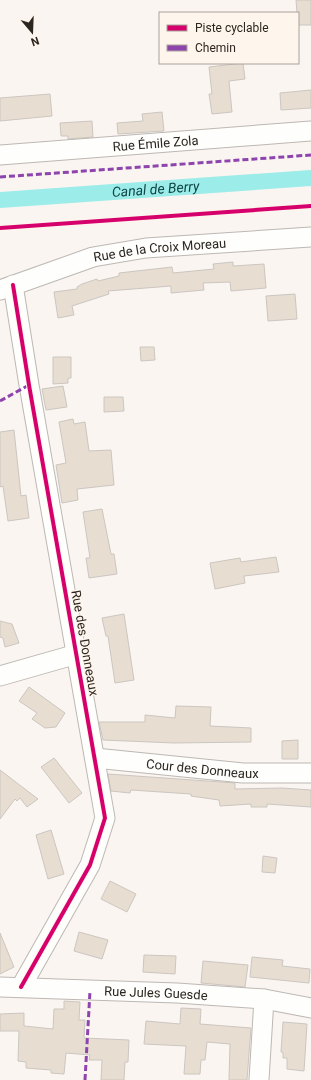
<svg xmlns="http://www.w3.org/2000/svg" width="311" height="1080" font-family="Roboto,sans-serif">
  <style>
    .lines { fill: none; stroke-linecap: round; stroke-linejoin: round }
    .canal { stroke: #9cecea; stroke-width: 16 }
    .building { fill: #e8ddd1; stroke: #cbc6c1 }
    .minor-casing { stroke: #bdb8b3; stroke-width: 21 }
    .minor { stroke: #fefefd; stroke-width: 19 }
    .quiet { stroke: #8e44ad; stroke-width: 3; stroke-dasharray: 6 3; stroke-linecap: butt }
    .cycleway-casing { stroke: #fef5ec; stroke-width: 6 }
    .cycleway { stroke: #d6006c; stroke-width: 4 }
    .labels { text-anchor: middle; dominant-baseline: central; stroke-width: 3; stroke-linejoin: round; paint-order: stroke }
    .street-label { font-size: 13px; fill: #2b2620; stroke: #fef5ec }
    .water-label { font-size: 14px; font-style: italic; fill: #0d4444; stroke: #fef5ec }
  </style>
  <rect width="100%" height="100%" fill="#faf5f0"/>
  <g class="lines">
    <path class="canal" id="s1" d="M0 200 311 178"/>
  </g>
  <path class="building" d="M296 0H311V25H298Z
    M243 63 245 79 229 81 232 112 212 114 209 94H212L209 67Z
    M311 90V108L281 110 280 93Z
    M50 94 52 116 0 121V98Z
    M162 112 164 131 118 134 117 123 143 121 142 114Z
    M92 121 93 137 68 139V136H61L60 123Z
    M233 262V266L264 264 266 288 231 291 230 282 203 283 204 290 171 293V286L108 291 109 294 72 306 74 315 58 318 54 292 77 289V287L82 284 97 279 98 281 119 276V273L172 267 173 273 214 269 213 264Z
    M295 294 297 319 268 321 266 296Z
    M140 347H154L155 360 141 361Z
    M53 357H71V378H68V383L53 384Z
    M63 386 67 407 46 410 42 389Z
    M104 397H123L124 411 104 412Z
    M73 419 74 424 85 422 89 451 111 450 114 485 77 489 78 500 62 503 56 465 66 463 59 422Z
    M14 430 21 496 26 495 29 518 8 521 3 486 0 487V432Z
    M102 509 111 554H114L117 574 89 578 86 558H90L83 512Z
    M276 557 279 572 244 576 245 583 215 589 210 563 240 558 241 562Z
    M124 614 134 680 115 683 108 636H106L102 618Z
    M0 621 12 624 19 643 5 647 3 638 0 637Z
    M29 687 65 713 56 727 45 728 32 719 37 713 19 701Z
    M176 706 211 707 210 726 251 728V742L174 743 103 740 99 722H145V715L175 718Z
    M298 740V759H282V741Z
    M54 758 82 793 69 803 41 767Z
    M0 770 38 799 27 807 20 798 17 801 15 799 0 819Z
    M108 774 235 783V789L282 788 311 790V807L267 804V807H251V804L220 806 219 800 191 796V794L131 790 130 793 111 791Z
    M51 830 64 874 48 879 36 835Z
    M263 856 277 858 275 873 262 872Z
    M110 881 136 894 127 912 101 899Z
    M79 932 108 940 102 959 74 951Z
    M0 933 14 967 0 974Z
    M144 955 176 956 175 974 143 972Z
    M252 957 283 960 282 966 310 969 309 983 250 977Z
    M203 961 248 965 245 987 201 983Z
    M64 1001 80 1002 79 1020H85L84 1038 129 1040 128 1062H125L124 1080H101L102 1060H89L90 1055 66 1053 64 1074 51 1073V1070L26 1068V1062L18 1061 19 1031H0V1014L24 1013V1026L53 1029 54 1009H64Z
    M181 1008 201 1009 200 1024 251 1028 247 1080H229L230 1044 207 1042 205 1060H201L200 1074H184L186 1046 144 1044 146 1021 180 1024Z
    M283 1022 307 1024 304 1071 287 1069V1058H283V1052H281Z"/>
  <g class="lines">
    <g class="minor-casing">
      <g id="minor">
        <path id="s2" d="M0 155 311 131"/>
        <path d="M13 285 29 385 105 818 90 865 21 987"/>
        <path id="s3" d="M0 290 93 257 146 248 311 237"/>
        <path d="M0 676 77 654"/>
        <path id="s4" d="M95 758 243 773H311"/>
        <path id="s5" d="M0 987 177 993 264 999 311 1008"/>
        <path d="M259 1080 264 999"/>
      </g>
    </g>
    <use href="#minor" class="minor"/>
    <path class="quiet" d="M0 177 311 155
      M0 401 29 385
      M85 1080 90 991"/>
    <g class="cycleway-casing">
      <path id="cycleway" d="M0 228 311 206
        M13 285 29 385 105 818 90 865 21 987"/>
    </g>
    <use href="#cycleway" class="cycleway"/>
  </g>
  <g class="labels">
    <g class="street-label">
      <text stroke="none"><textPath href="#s2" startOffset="156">Rue Émile Zola</textPath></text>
      <text stroke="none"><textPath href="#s3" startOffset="166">Rue de la Croix Moreau</textPath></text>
      <text transform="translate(85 643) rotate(80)">Rue des Donneaux</text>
      <text stroke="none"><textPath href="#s4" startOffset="108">Cour des Donneaux</textPath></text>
      <text stroke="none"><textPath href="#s5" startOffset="156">Rue Jules Guesde</textPath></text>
    </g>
    <g class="water-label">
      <text stroke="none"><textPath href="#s1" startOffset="156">Canal de Berry</textPath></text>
    </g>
  </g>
  <rect x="159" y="12" width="140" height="52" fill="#fef5ec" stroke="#aaa29a"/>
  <rect x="167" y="25" width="20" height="6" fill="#d6006c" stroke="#aaa29a"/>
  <text x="195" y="32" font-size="12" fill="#2b2620">Piste cyclable</text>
  <rect x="167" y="45" width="20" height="6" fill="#8e44ad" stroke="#aaa29a"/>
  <text x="195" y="52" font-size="12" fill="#2b2620">Chemin</text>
  <g transform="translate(32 32) rotate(161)" stroke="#fef5ec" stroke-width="3" paint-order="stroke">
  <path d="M0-3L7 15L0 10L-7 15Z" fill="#2b2620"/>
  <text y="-6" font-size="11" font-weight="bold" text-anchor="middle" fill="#2b2620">N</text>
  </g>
</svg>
